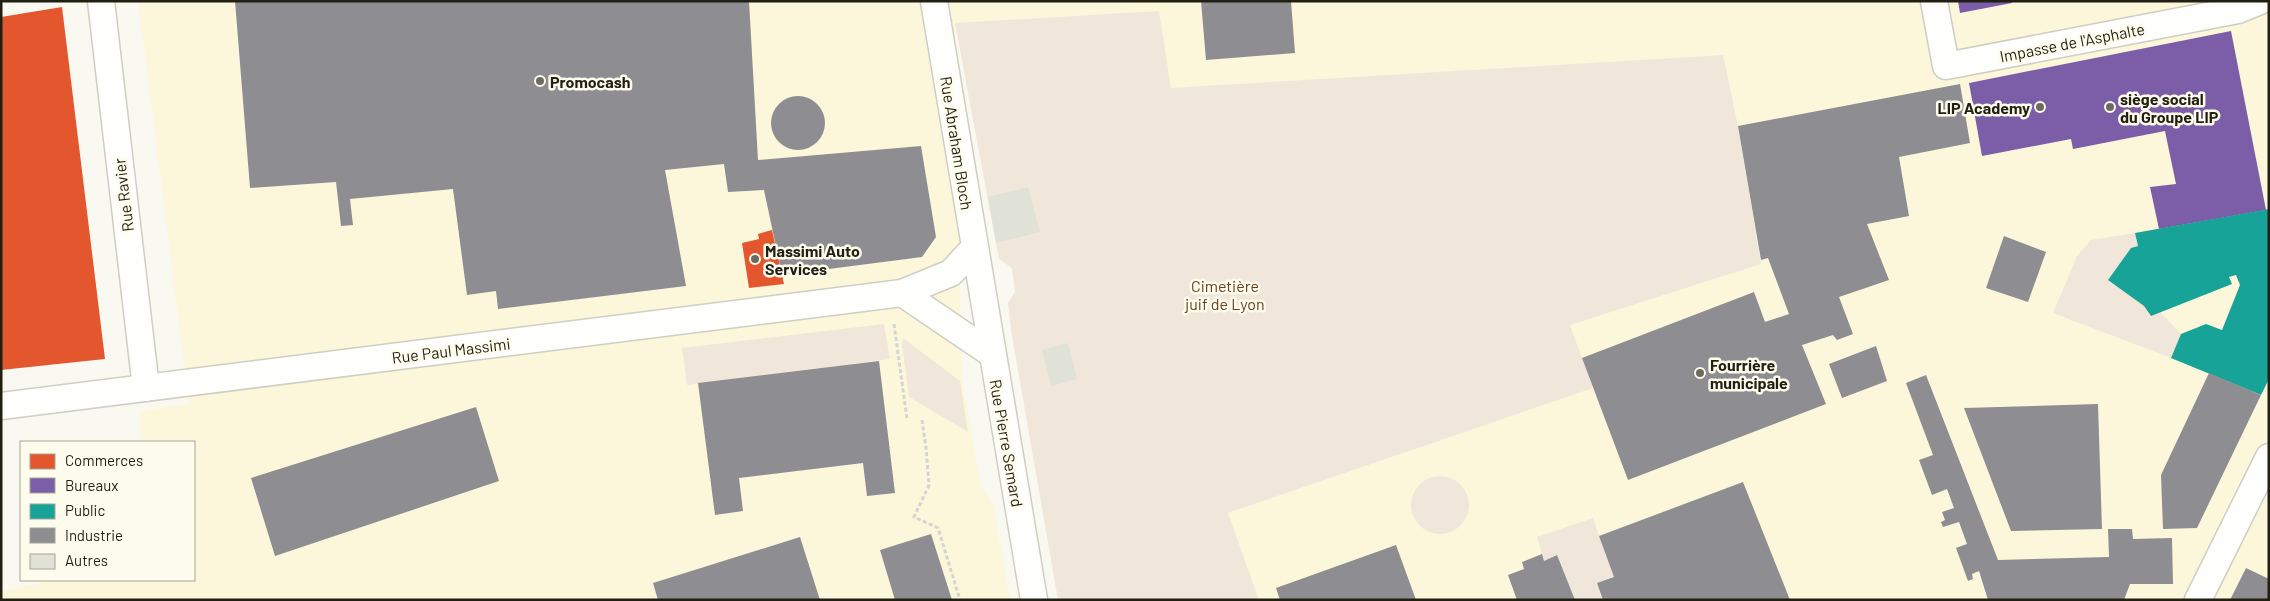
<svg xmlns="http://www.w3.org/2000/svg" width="2270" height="601" font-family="Barlow,sans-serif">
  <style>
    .built { fill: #fcf7db }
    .green { fill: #f1e6da }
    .shops { fill: #e4572e }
    .offices { fill: #7b5ea7 }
    .public { fill: #17a398 }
    .industry { fill: #8d8d92 }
    .building { fill: #e0e1d7 }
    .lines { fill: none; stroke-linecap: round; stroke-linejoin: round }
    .minor-casing { stroke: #cfcec3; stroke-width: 29 }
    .path { stroke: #d5d4d2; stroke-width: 3; stroke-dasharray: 4 2.5; stroke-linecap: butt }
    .minor { stroke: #fefefd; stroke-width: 26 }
    .poi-dot { fill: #6d6b60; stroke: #fefced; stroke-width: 2 }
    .labels { text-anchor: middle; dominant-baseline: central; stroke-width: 5; stroke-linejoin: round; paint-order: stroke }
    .street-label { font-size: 16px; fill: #211f12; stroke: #fefced }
    .poi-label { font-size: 16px; font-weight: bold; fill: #211f12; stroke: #fefced; text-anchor: start }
    .park-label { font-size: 16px; fill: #67401c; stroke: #fefced }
  </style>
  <rect width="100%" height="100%" fill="#faf9f1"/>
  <path class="built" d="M138 1H2269V600H1259L1227 513 1593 388 1570 325 1761 264 1738 126 1723 55 1170 88 1159 11 955 23 962 379 981 487 993 503 1010 600H1V591L55 580H194V442H142L139 411 189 404Z"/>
  <path class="green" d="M1159 11 1171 88 1723 55 1738 126 1761 264 1570 325 1593 388 1228 513 1259 600H1058L1011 330 1008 303 1015 292 1012 268 999 259 955 23Z
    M2135 233 2138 246 2131 248 2108 280 2144 306 2150 316 2160 312 2181 334 2171 358 2053 313 2077 256 2091 240Z
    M884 324 890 359 687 385 682 348Z
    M903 338 960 381 968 432 909 397 902 345Z
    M1411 505a29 29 0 1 1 58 0a29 29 0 1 1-58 0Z
    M1593 518 1614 577 1597 583 1603 600H1575L1557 556 1544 561 1537 537Z"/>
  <path class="shops" d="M62 7 105 359 1 370V17Z
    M772 230 784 284 749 288 742 243 759 239 758 234Z"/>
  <path class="offices" d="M1958 1H2011L2012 3 1960 13Z
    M2231 31 2266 210 2159 229 2150 187 2176 184 2165 131 2073 149 2071 139 1982 156 1969 83Z"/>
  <path class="public" d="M2269 209V379L2261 395 2171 358 2181 334 2206 324 2222 330 2240 285 2236 275 2229 277 2232 284 2151 316 2144 306 2108 280 2131 248 2138 246 2135 233Z"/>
  <path class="industry" d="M235 1H749L758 160 921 146 936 237 922 257 782 275 764 190 728 192 724 164 665 170 686 286 498 309 496 291 467 295 453 189 350 199 353 225 341 226 336 182 250 188Z
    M1201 1H1291L1295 53 1206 60Z
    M1960 84 1970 143 1899 157 1909 216 1867 224 1889 280 1839 297 1853 334 1837 340 1833 335 1802 345 1826 404 1628 480 1582 358 1754 292 1765 322 1789 314 1768 258 1761 260 1738 126Z
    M771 123a27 27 0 1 1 54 0a27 27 0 1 1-54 0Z
    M2004 236 2046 252 2028 302 1986 288Z
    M1876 346 1887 381 1842 398 1829 364Z
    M879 361 895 493 867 496 863 463 739 478 743 511 715 515 698 383Z
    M2209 373 2261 395 2197 528 2163 529 2161 475Z
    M1926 375 1998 560 2109 557 2108 529H2132L2133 539 2172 538 2173 584H2130L2124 600H1988L1979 571 1972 574 1973 579 1968 581 1956 548 1967 544 1959 522 1943 527 1941 522 1945 520 1942 512 1954 508 1947 489 1932 495 1919 460 1933 455 1906 383Z
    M2098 404 2102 529 2011 531 1964 408Z
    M476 407 499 481 275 556 251 478Z
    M1743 482 1790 600H1603L1597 583 1614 577 1599 536Z
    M931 534 952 600H895L880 550Z
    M800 537 820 600H658L653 583Z
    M1396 545 1416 600H1280L1276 588Z
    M1542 554 1544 561 1557 555 1575 600H1517L1508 575 1524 569 1522 562Z
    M2246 568 2269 579V600H2230Z"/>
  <path class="building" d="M1028 187 1040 232 996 243 988 197Z
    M1068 343 1077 379 1051 386 1042 350Z"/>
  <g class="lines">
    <g class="minor-casing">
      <path id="minor" d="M101 1 146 388
        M934 1 1034 600
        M1934 1 1946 66 2238 10 2260 1
        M902 293 992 354
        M1 406 902 293 951 273 974 248
        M2198 600 2269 457"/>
    </g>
    <path class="path" d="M894 324 907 419
      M922 420 926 448 929 485 914 517 938 528 960 600"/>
    <use href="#minor" class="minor"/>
  </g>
  <g class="poi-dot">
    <circle cx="540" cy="81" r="5"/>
    <circle cx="2040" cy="107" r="5"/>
    <circle cx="2110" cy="107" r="5"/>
    <circle cx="755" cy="259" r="5"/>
    <circle cx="1700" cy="373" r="5"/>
  </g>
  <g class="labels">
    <g class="street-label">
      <text transform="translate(2072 42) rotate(-11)">Impasse de l'Asphalte</text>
      <text transform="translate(957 143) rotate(81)">Rue Abraham Bloch</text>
      <text transform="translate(123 195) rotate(-97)">Rue Ravier</text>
      <text transform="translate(451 350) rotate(-7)">Rue Paul Massimi</text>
      <text transform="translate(1007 443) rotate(80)">Rue Pierre Semard</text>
    </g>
    <g class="poi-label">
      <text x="550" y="81">Promocash</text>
      <text x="2120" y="98">siège social<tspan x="2120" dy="18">du Groupe LIP</tspan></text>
      <text x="2030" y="107" text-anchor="end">LIP Academy</text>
      <text x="765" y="250">Massimi Auto<tspan x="765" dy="18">Services</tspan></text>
      <text x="1710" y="364">Fourrière<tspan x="1710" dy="18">municipale</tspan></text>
    </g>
    <g class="park-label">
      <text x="1225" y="285">Cimetière<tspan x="1225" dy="18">juif de Lyon</tspan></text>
    </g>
  </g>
  <rect width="2270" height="601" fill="none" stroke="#211f12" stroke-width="5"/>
  <rect x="20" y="441" width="175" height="140" fill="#fefced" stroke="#a6a495"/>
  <rect x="30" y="454" width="25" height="15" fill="#e4572e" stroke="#a6a495"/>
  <text x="65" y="466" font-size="15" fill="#211f12">Commerces</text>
  <rect x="30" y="478" width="25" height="15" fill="#7b5ea7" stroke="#a6a495"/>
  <text x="65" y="491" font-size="15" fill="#211f12">Bureaux</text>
  <rect x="30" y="504" width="25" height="15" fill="#17a398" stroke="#a6a495"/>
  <text x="65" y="516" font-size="15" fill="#211f12">Public</text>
  <rect x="30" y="528" width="25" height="15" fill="#8d8d92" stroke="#a6a495"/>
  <text x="65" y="541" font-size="15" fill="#211f12">Industrie</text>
  <rect x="30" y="554" width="25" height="15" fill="#e0e1d7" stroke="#a6a495"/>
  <text x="65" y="566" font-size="15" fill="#211f12">Autres</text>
</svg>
